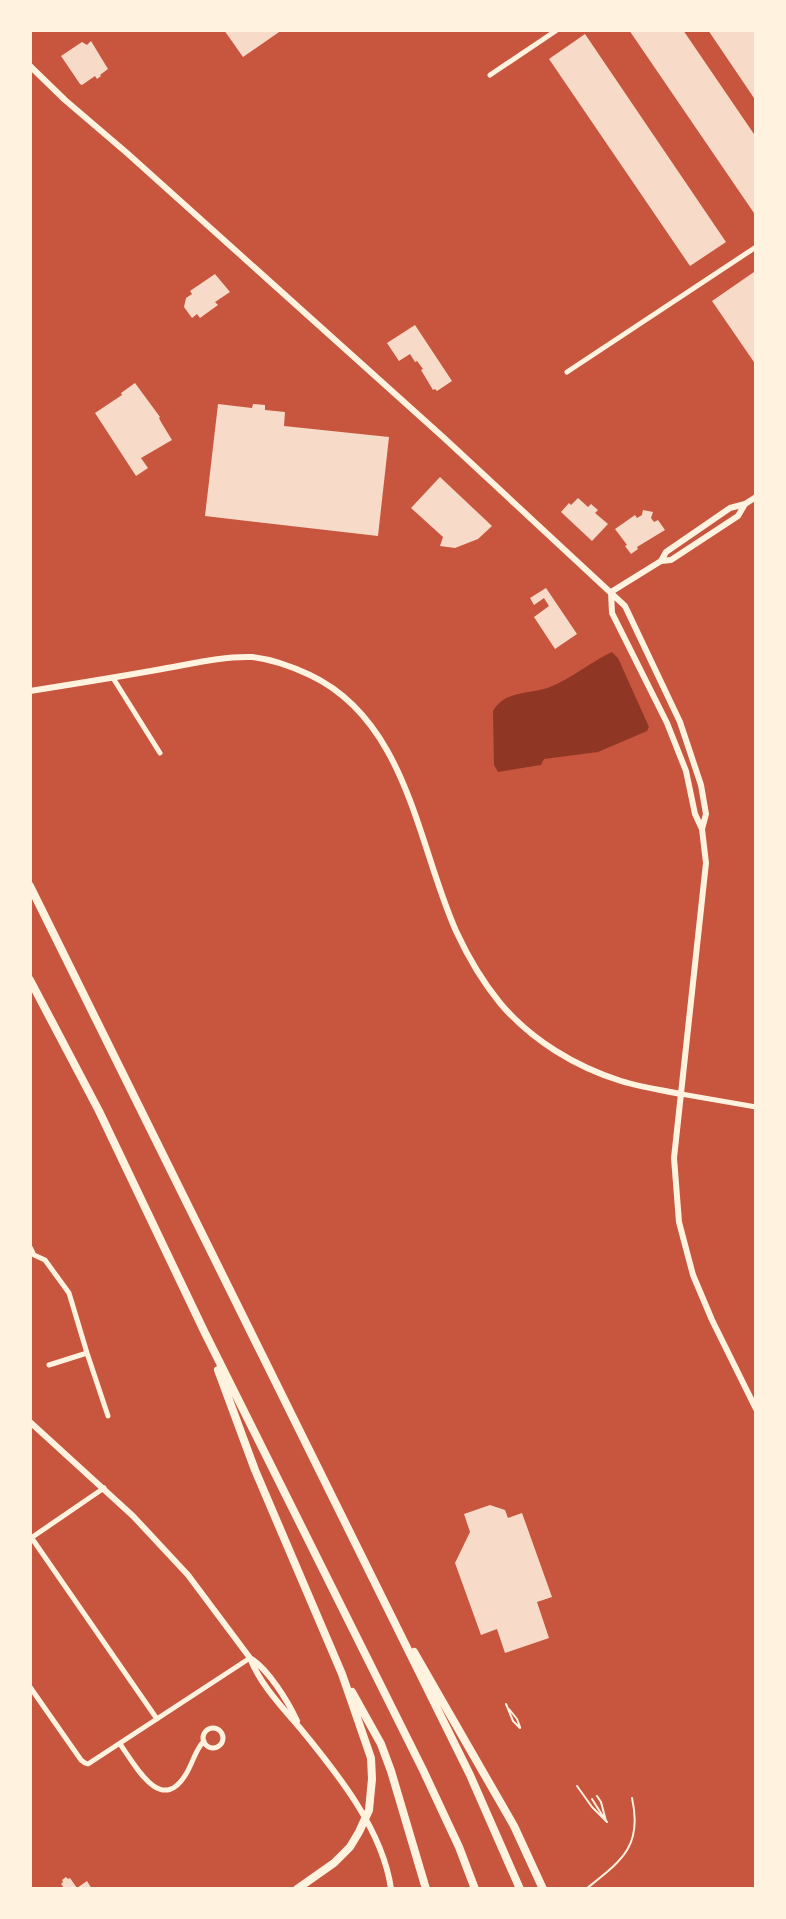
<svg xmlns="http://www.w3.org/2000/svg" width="786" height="1919" font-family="'Nunito Sans',sans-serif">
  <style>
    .water { fill: #8f3625 }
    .building { fill: #f7dbc8 }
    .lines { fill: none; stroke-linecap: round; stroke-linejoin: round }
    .service { stroke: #fff3e0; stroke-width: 2 }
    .minor { stroke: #fff3e0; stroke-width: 5 }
    .tertiary { stroke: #fff3e0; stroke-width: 6 }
    .secondary { stroke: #fff3e0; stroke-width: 6 }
    .motorway { stroke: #fff3e0; stroke-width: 8 }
  </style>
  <rect width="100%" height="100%" fill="#c8553d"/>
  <path class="water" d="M612 652 618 658 649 727 647 731 598 752 544 759 541 765 498 772 494 765 493 711C504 692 525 694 544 689 566 683 590 662 612 652Z"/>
  <path class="building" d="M224 30H282L243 57Z
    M629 30H683L756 137V216Z
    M708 30H756V101Z
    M585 34 726 242 690 266 549 59Z
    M91 41 108 69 100 75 101 76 97 79 95 76 82 85 80 84 61 56 82 42 87 45Z
    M754 272 756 275V365L712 301Z
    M215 274 230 292 215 302 218 305 200 318 197 314 192 318 184 307 186 298 192 294 190 291Z
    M415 325 452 381 437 391 435 389 433 390 421 370 423 369 417 361 415 362 410 354 399 361 387 343Z
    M135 383 160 417 159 418 161 422 172 440 141 458 148 468 136 476 95 413 122 395 121 393Z
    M218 404 252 408 253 404 265 405V410L285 412 284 426 389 437 378 536 205 516Z
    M440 477 492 526 478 539 455 548 440 546 443 537 411 508Z
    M578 498 588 507 591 504 598 510 595 513 608 524 592 541 561 512 569 503 571 505Z
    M643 510 653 512 651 518 654 522 658 520 665 530 637 547 638 549 631 554 625 546 627 545 615 529 635 515 637 518 642 515Z
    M546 588 577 634 555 649 534 617 549 606 544 598 534 605 530 598Z
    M490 1505 505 1510 508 1518 522 1513 552 1597 537 1602 549 1638 505 1653 497 1629 481 1635 455 1563 470 1532 464 1514Z
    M66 1877 68 1879 70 1878 77 1888 87 1881 92 1889H65L61 1884 63 1882 62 1880Z"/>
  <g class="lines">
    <path class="service" d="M506 1704 513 1721 520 1728
      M509 1709 517 1719 520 1727
      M577 1786 592 1807 607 1822
      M597 1796 601 1802 606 1821
      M592 1799 604 1818
      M586 1889C621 1861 643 1847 632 1798"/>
    <path class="minor" d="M490 75 557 30
      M567 372 756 247
      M113 678 160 753
      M681 1094 756 1107
      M30 1247 34 1255 45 1260 69 1293 87 1353 108 1416
      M49 1365 87 1353
      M31 1537 157 1719
      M31 1538 104 1488
      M30 1687 81 1760 85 1763 88 1764 250 1658
      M203 1738a10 10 0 1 1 20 0a10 10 0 1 1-20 0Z
      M120 1744C135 1765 161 1816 186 1774 193 1763 195 1750 204 1741"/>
    <path class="tertiary" d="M30 691C74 684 118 677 162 669 191 664 222 656 252 657 271 659 293 667 310 675 407 721 417 843 456 931 468 957 482 981 500 1003 531 1040 576 1067 621 1081 640 1087 661 1090 681 1094"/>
    <path class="secondary" d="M30 66 65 100 127 153 443 437 625 606 680 722 701 785 706 814 702 829
      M661 561 671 560 738 516 745 504
      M611 592 612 613 667 723 686 771 695 814 702 829 706 863 674 1158 679 1222 693 1275 712 1320 756 1409
      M611 592 661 561 666 552 730 508 745 504 756 497
      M30 1422 133 1516 188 1575 250 1658C260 1684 282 1707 300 1728 337 1773 383 1830 391 1889
      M250 1658C268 1669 288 1701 297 1721"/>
    <path class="motorway" d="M30 886 470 1775 520 1889
      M30 980 99 1111 204 1331 423 1770 459 1847 475 1889
      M218 1370 255 1470 342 1674 371 1758 372 1779 369 1810 359 1832 350 1847 334 1863 297 1889
      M414 1652 514 1826 543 1889
      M352 1692 381 1744 391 1771 426 1889"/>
  </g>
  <rect width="786" height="1919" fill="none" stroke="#fff3e0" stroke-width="64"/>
</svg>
